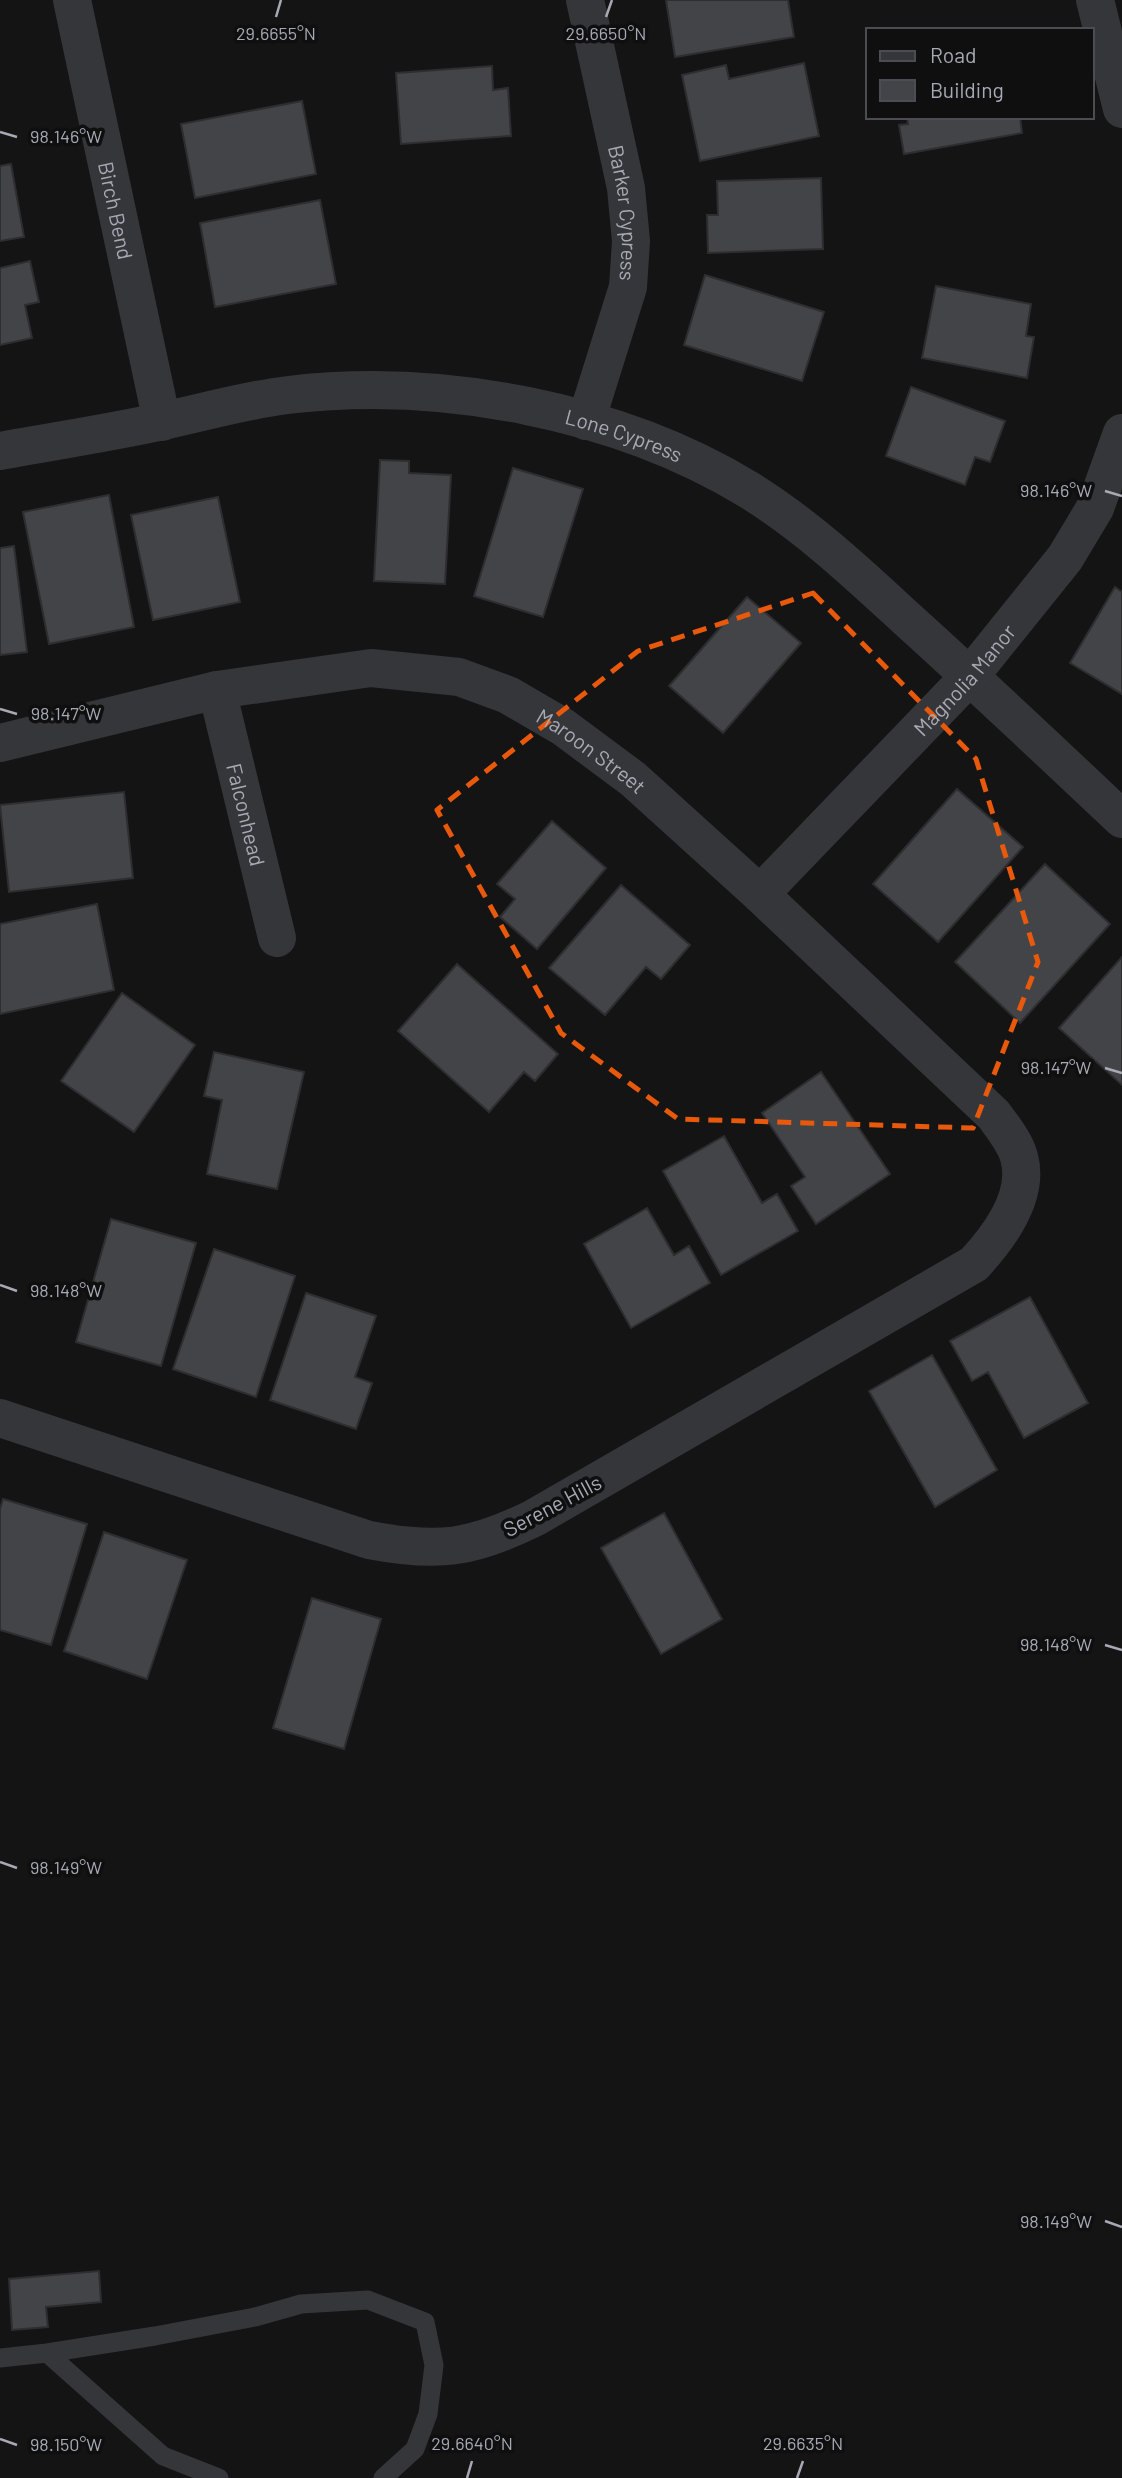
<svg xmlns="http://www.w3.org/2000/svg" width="1122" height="2478" font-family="Barlow,sans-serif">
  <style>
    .building { fill: #434448; stroke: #2e2e31; stroke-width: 2 }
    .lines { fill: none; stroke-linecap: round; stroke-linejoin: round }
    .lane { stroke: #35363a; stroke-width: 19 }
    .street { stroke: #35363a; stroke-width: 38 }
    .marked { fill: none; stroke: #e8590c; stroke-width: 5; stroke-dasharray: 14 9; stroke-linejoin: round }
    .ticks { fill: none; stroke: #a7aab4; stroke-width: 2.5 }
    .labels { text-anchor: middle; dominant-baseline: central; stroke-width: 7; stroke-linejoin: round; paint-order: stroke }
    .street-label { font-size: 21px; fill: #a7aab4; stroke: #0f0f10 }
    .ticks-label { font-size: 18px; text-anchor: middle; fill: #a7aab4; stroke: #0f0f10; stroke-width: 7; stroke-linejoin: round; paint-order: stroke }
  </style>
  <rect width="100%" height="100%" fill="#141415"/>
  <path class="building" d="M666 0H788L794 37 675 57Z
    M804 63 819 136 700 161 682 75 726 65 729 79Z
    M492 66 493 90 508 88 511 136 401 144 396 73Z
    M302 101 316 174 195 198 181 124Z
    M907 117H1020L1022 133 904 154 899 125 908 124Z
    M11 164 24 237 0 241V166Z
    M821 178 823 249 708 253 707 215H718L717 181Z
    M320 200 336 284 215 307 200 223Z
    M30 261 39 302 25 305 32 338 0 345V268Z
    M705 275 824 312 802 381 684 345Z
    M936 286 1031 304 1026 336 1034 337 1027 378 922 358Z
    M911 387 1005 421 990 462 975 457 965 485 886 456Z
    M380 460 409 461V473L451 475 445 584 374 581Z
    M513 468 583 489 543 617 474 596Z
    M109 495 134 627 49 644 23 512Z
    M218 497 240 602 153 620 131 515Z
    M14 546 27 652 0 655V548Z
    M1115 587 1122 592V694L1070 663Z
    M747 597 801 643 723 733 669 686Z
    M957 789 1023 847 938 942 873 884Z
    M124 792 133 878 9 892 0 805Z
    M552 821 606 868 537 949 500 917 515 899 497 884Z
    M1045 864 1110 924 1020 1023 955 962Z
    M621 885 690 945 661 979 646 967 605 1015 549 968Z
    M97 904 114 990 0 1014V924Z
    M1122 957V1085L1059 1028Z
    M457 964 558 1054 535 1081 524 1072 489 1112 398 1031Z
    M122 993 195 1045 134 1132 61 1081Z
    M214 1052 304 1072 277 1189 207 1174 222 1100 204 1096Z
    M821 1072 890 1174 816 1224 791 1186 805 1177 762 1113Z
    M724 1136 762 1203 777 1194 798 1231 721 1275 663 1171Z
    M647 1208 674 1255 689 1246 710 1283 631 1328 584 1244Z
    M111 1219 196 1243 161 1366 76 1342Z
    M214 1249 295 1276 256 1397 173 1369Z
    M306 1293 376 1316 355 1377 372 1383 356 1429 270 1400Z
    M1030 1297 1088 1403 1024 1438 988 1372 972 1381 950 1341Z
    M932 1355 997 1470 935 1507 869 1391Z
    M3 1499 87 1524 51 1645 0 1630V1509Z
    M664 1513 722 1619 661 1654 601 1548Z
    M104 1532 187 1560 147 1679 64 1651Z
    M312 1598 381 1619 344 1749 273 1728Z
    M99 2271 101 2302 46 2307 48 2327 12 2330 9 2279Z"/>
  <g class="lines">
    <path class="lane" d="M47 2353 163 2456 219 2478
      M0 2358 47 2353 155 2336 255 2317 301 2304 368 2300 425 2322 434 2365 428 2414 415 2449 383 2478"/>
    <g class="street">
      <path id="s1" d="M72 0 162 422"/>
      <path id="s2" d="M585 0 626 188 631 241 628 287 586 421"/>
      <path d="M1095 0 1122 109"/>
      <path id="s3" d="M0 451C54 441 109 433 163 421 205 412 246 400 288 395 440 377 618 410 749 490 807 526 857 573 907 619 980 685 1051 752 1122 819"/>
      <path id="s4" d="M217 690 277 938"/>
      <path id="s5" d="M0 743 217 690 371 668 459 677 508 695 563 727 633 779 760 894 994 1115C1003 1128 1015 1142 1019 1157 1030 1196 999 1237 974 1264L534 1518C471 1549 438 1553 369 1540L0 1418"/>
      <path id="s6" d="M760 894 970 676 1065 558 1095 508 1122 433"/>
    </g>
  </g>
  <path class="marked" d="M813 593 976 759 1038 962 973 1128 678 1119 561 1033 437 810 638 651Z"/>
  <path class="ticks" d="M276 17 281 0M606 17 612 0M0 132 17 137M1105 491 1122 496M0 709 17 714M1105 1068 1122 1073M0 1285 17 1291M1105 1645 1122 1650M0 1862 17 1868M1105 2221 1122 2227M0 2439 17 2445M467 2478 472 2461M797 2478 803 2461"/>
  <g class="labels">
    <g class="street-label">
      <text stroke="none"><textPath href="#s1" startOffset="215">Birch Bend</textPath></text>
      <text stroke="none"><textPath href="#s2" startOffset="217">Barker Cypress</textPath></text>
      <text stroke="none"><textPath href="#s3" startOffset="635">Lone Cypress</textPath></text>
      <text stroke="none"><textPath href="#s6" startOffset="296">Magnolia Manor</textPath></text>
      <text stroke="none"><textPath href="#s5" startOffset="620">Maroon Street</textPath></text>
      <text stroke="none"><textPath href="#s4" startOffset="128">Falconhead</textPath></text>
      <text transform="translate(552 1505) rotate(-28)">Serene Hills</text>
    </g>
  </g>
  <g class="ticks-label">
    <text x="276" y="40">29.6655°N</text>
    <text x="606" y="40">29.6650°N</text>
    <text x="66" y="143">98.146°W</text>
    <text x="1056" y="497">98.146°W</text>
    <text x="66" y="720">98.147°W</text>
    <text x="1056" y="1074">98.147°W</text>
    <text x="66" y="1297">98.148°W</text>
    <text x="1056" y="1651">98.148°W</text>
    <text x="66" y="1874">98.149°W</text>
    <text x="1056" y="2228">98.149°W</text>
    <text x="472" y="2450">29.6640°N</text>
    <text x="803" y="2450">29.6635°N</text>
    <text x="66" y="2451">98.150°W</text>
  </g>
  <rect x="866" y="28" width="228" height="91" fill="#0f0f10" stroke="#4c4d52" stroke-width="2"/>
  <rect x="880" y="51" width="35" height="10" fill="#35363a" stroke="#4c4d52" stroke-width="2"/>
  <text x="930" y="63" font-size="21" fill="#a7aab4">Road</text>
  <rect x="880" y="80" width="35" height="21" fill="#434448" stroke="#4c4d52" stroke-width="2"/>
  <text x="930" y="98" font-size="21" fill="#a7aab4">Building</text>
</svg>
